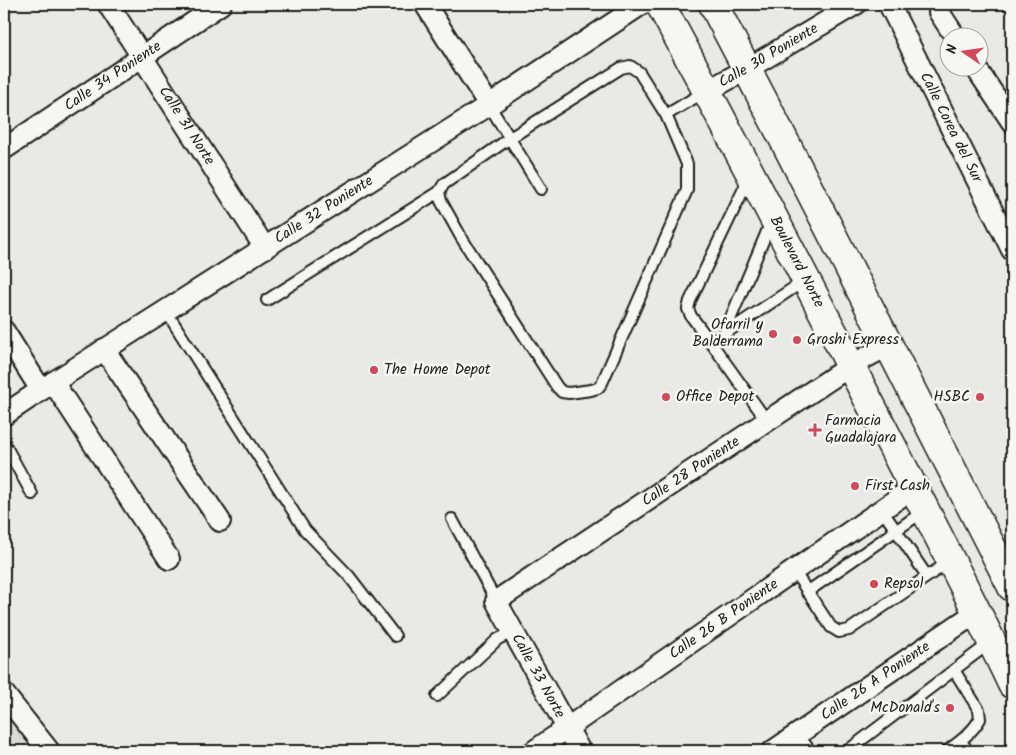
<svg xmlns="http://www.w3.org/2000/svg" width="1016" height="755" font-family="Kalam,sans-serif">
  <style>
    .built { fill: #dadad6 }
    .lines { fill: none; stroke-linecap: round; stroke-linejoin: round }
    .lane-casing { stroke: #1c1c1c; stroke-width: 14 }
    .street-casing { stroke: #1c1c1c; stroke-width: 24 }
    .primary-casing { stroke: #1c1c1c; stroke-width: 31 }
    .lane { stroke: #f6f6f2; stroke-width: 10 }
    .street { stroke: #f6f6f2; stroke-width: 20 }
    .primary { stroke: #f6f6f2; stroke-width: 28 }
    .poi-dot { fill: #d1495b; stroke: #f6f6f2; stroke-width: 2 }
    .labels { text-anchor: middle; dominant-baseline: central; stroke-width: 5; stroke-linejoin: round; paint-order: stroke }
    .street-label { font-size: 15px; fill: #1c1c1c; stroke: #f6f6f2 }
    .poi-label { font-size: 15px; fill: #1c1c1c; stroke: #f6f6f2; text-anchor: start }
  </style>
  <rect width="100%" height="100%" fill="#e9e9e5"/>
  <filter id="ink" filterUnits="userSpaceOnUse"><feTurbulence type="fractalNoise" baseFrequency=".02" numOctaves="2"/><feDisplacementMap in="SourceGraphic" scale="10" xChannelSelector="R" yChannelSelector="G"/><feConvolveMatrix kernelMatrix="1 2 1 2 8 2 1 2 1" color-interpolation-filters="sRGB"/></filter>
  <g filter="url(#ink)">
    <path class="built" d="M4 709 37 751H4Z"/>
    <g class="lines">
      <g class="lane-casing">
        <path id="lane" d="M630 66 639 72 666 115 687 164V190L602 383 598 388 591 390 569 393 562 392 557 387 461 237 441 201 439 192 444 184 510 138 621 68Z
          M489 105 541 189
          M666 115 706 91
          M749 178 690 301 688 309 691 316 712 344 767 421
          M267 300 439 192
          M166 311 305 530 349 576 395 636
          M724 334 771 222
          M712 344 724 334 804 281
          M4 443 32 494
          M882 510 927 576
          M452 519 496 601
          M794 571 831 627 839 632 849 630 950 561
          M807 592 924 511
          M437 696 498 639 513 632
          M798 734 810 751
          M961 741 968 751
          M847 751 991 642
          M947 751C959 742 972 733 980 719L979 710 954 670"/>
      </g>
      <g class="street-casing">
        <g id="street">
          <path id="s1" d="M108 4 265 248"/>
          <path d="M425 4 489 105"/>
          <path id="s2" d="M889 4 1012 250"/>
          <path d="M939 12 956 38"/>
          <path d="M976 68 1012 122"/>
          <path id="s3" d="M707 91 747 69 856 4"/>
          <path id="s4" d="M4 149 221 4"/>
          <path d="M4 331 41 390"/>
          <path d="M104 349 220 521"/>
          <path d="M53 382 169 559"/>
          <path id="s5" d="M4 415 41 390 489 105 642 4"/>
          <path d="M4 694 49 751"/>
          <path id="s6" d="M534 751 913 488"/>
          <path id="s7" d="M580 751 496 601 850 366 889 345"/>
          <path id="s8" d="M773 751 977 612"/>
        </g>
      </g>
      <g class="primary-casing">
        <g id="primary">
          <path id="s9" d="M660 4C733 138 803 274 873 409 920 501 968 591 1012 684"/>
          <path d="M713 4 785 142 1012 587"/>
        </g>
      </g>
      <use href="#lane" class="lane"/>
      <use href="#street" class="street"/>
      <use href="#primary" class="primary"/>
    </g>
  </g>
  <g class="poi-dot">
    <circle cx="773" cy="334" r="5"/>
    <circle cx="797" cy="340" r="5"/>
    <circle cx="374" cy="370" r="5"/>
    <circle cx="666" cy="397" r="5"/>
    <circle cx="980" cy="397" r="5"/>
    <path d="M812.5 422.5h5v5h5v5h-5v5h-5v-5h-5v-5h5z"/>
    <circle cx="855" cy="486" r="5"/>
    <circle cx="874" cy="584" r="5"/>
    <circle cx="950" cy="708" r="5"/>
  </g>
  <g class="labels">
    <g class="street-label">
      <text stroke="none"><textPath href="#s3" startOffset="71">Calle 30 Poniente</textPath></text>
      <text stroke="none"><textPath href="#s4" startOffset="131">Calle 34 Poniente</textPath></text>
      <text stroke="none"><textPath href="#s1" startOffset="145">Calle 31 Norte</textPath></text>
      <text stroke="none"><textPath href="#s2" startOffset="138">Calle Corea del Sur</textPath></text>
      <text stroke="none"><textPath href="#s5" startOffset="380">Calle 32 Poniente</textPath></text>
      <text stroke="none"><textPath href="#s9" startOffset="292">Boulevard Norte</textPath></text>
      <text stroke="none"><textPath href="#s7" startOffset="406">Calle 28 Poniente</textPath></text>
      <text stroke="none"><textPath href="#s6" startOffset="231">Calle 26 B Poniente</textPath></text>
      <text transform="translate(538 676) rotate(61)">Calle 33 Norte</text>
      <text stroke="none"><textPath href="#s8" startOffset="124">Calle 26 A Poniente</textPath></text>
    </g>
    <g class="poi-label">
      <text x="763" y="325" text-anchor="end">Ofarril y<tspan x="763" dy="17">Balderrama</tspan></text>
      <text x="807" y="340">Groshi Express</text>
      <text x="384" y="370">The Home Depot</text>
      <text x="676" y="397">Office Depot</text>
      <text x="970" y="397" text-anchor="end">HSBC</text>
      <text x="825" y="421">Farmacia<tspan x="825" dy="17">Guadalajara</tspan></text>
      <text x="865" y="486">First Cash</text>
      <text x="884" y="584">Repsol</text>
      <text x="940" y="708" text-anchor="end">McDonald's</text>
    </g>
  </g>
  <rect width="1016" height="755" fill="none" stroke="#f6f6f2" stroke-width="20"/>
  <rect x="10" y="10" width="996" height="735" fill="none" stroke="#1c1c1c" stroke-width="2" filter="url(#ink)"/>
  <g transform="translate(964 52) rotate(283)"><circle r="24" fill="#f6f6f2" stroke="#9f9f9c"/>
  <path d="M0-4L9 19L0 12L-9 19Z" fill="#d1495b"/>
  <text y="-8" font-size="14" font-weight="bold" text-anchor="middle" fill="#1c1c1c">N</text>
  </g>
</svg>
